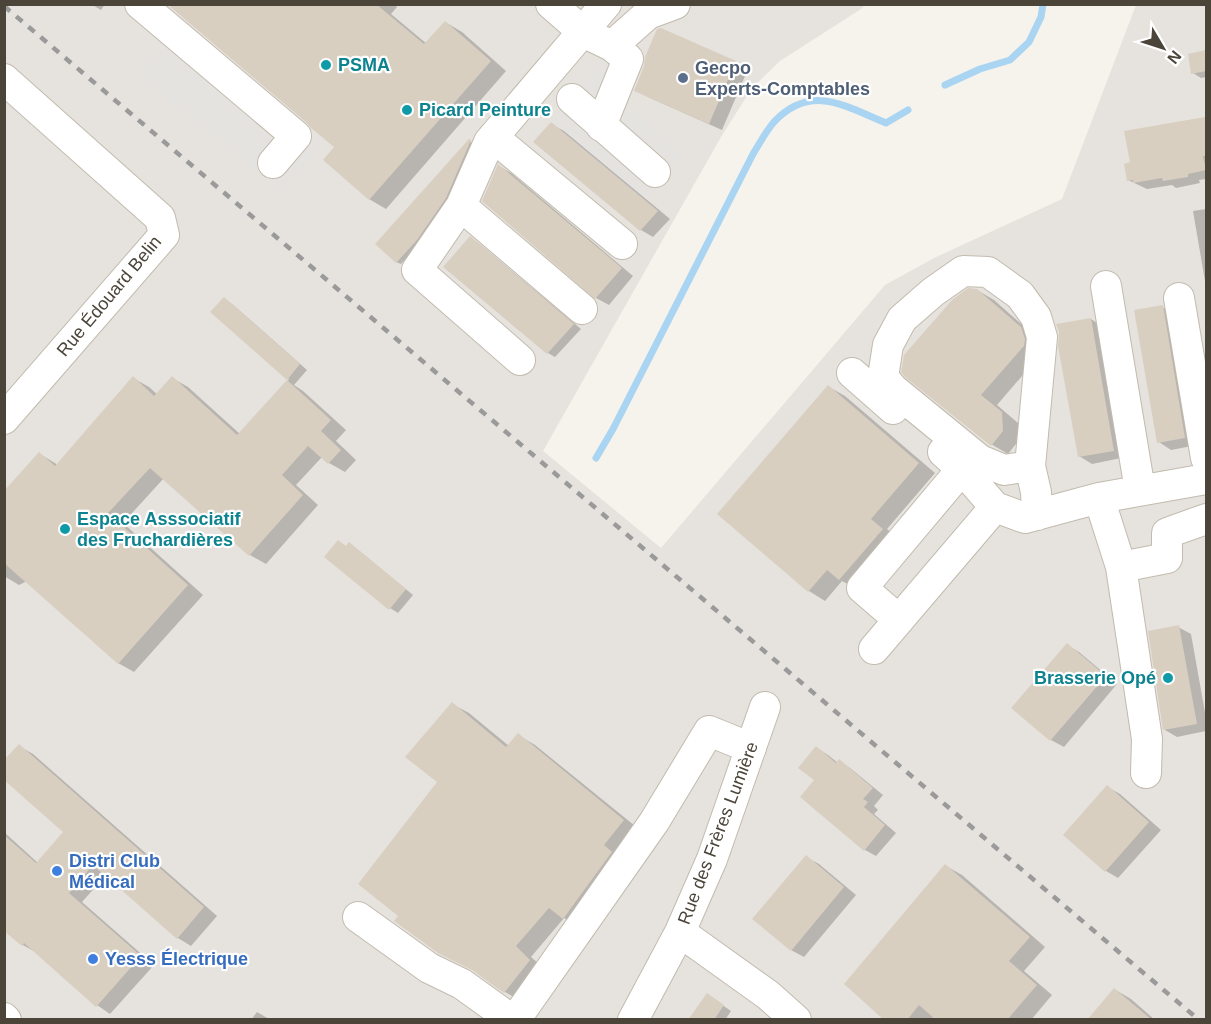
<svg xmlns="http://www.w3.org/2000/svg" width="1211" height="1024" font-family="Helvetica,sans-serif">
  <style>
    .industrial { fill: #e6e2dd }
    .parking { fill: #e5e3e0 }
    .shadow { fill: #0003 }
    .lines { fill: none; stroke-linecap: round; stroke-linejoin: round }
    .stream { stroke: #a9d4f2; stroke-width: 7 }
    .building { fill: #d8cfc1 }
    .minor-casing { stroke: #c2bbae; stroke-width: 32 }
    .minor { stroke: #fff; stroke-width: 30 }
    .rail { stroke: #9a9a9a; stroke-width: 4.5; stroke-dasharray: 8 8; stroke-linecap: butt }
    .culture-dot { fill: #0f9aa8; stroke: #fff; stroke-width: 2 }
    .service-dot { fill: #5c6f8a; stroke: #fff; stroke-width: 2 }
    .shop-dot { fill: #3f7fe0; stroke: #fff; stroke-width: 2 }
    .labels { text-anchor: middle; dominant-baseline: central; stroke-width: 4.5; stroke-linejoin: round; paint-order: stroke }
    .culture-label { font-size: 18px; font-weight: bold; fill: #0d838f; stroke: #fff; text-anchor: start }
    .service-label { font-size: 18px; font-weight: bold; fill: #4e5e75; stroke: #fff; text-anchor: start }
    .street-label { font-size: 18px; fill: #4b4439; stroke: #fff }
    .shop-label { font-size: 18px; font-weight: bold; fill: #366cbe; stroke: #fff; text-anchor: start }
  </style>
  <rect width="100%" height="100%" fill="#f6f3ec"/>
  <path class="industrial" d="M5 5H865L861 9 780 61 752 88 721 137 543 451 661 548 885 285 934 258 1062 199 1136 5H1206V1019L5 1020Z"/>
  <path class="parking" d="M176 27 321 144 282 192 137 74Z
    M604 57 614 68 606 88 683 152 645 200 551 122Z"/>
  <path class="shadow" d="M91 4H105L101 10Z
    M170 4H394L397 7 391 14 427 44 445 22 462 32 506 71 386 209 369 199 336 147Z
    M661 29 736 62 748 69 722 130 648 97 636 90Z
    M1206 52V77L1201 78 1193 73 1189 55Z
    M1205 118 1206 119V179L1199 180 1200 183 1176 188 1172 185 1147 189 1128 180Z
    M551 124 564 131 670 219 653 237 641 230Z
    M469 141 475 144 450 200 421 242 401 264 396 262Z
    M499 166 511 173 633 276 609 305 596 298Z
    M1206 209V287L1193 211Z
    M477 242 581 329 555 357 548 353Z
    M977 290 994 300 1037 338 1040 355 997 405 1018 423 1019 440 1008 454 991 444 906 376Z
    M224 299 232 304 307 370 294 385 303 391 346 430 336 441 356 460 345 472 329 463 322 457 296 485 318 505 266 564 250 555 164 478 123 523 203 595 134 672 118 663 27 581 19 585 4 576V494L40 454 58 465 133 378 149 387 158 395 172 378 188 387 240 434 289 379 212 312Z
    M1162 307 1175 314 1197 445 1171 450 1159 442Z
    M1091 319 1103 327 1126 457 1092 464 1079 456Z
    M829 387 845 396 935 473 887 529 899 539 857 589 842 581 825 601 809 591Z
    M347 547 357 549 413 595 398 613 390 608Z
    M1178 627 1191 634 1206 718V731L1177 737 1165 730Z
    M1067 645 1079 652 1117 684 1064 747 1051 740 1014 707Z
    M452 704 469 713 509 746 518 735 535 745 640 830 580 927 564 918 531 957 546 970 521 1001 505 992 400 916 439 782Z
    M19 746 33 754 217 916 191 946 178 938 106 875 82 902 154 965 110 1014 97 1005 37 953 23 945 4 929V832L38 863 65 832Z
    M817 748 828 755 838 763 839 761 850 768 883 795 874 806 878 810 874 814 896 833 876 856 865 850 802 797 816 780Z
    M1107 787 1120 794 1161 830 1118 878 1106 871Z
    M806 857 819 864 856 895 804 957 791 950Z
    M946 866 962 875 1045 947 1024 971 1052 995 1031 1020H938L934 1016 931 1020H887Z
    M1114 989 1131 999 1155 1020H1089Z
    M715 1000 731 1011 725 1020H689Z
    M257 1012 269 1019 270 1020H251Z"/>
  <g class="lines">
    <path class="stream" d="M945 85 980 69 1010 60 1029 42 1041 17 1043 4
      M596 458 613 429 753 154C760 143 766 131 774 122 811 83 845 106 886 123L908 110"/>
  </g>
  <path class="building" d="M167 4H376L424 44 445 21 491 61 369 200 323 160 334 147 311 128 307 123Z
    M661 28 736 61 709 124 634 91 644 66 645 57 657 29Z
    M1206 50V71L1191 74 1188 54Z
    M1205 117 1206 126V156H1203L1206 170 1188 174V177L1163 181 1162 178 1133 183V180L1127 181 1124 164 1130 162 1124 131Z
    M551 122 658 211 640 231 533 142Z
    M469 139 471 140 446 198 417 240 396 263 375 244Z
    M498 164 622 268 595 299 482 201Z
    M470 236 574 324 547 354 443 267Z
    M968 288 977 289 1021 327 1025 339 1024 346 981 395 1002 412 1003 431 991 446 905 377 901 372 904 355 952 300Z
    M224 297 300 364 287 380 210 312Z
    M1163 305 1185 438 1157 443 1134 310Z
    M1091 318 1114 451 1078 457 1058 346 1059 332 1056 324Z
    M133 376 154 396 172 376 237 435 287 380 331 420 321 431 341 450 328 464 308 446 282 475 303 495 249 556 150 468 108 513 188 585 118 664 4 563V491L39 452 55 466Z
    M828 385 919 463 871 519 883 529 839 580 827 570 808 592 717 514Z
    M338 540 346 546 349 542 406 589 389 610 324 557Z
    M1179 625 1197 724 1163 730 1148 631Z
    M1067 643 1106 676 1050 741 1011 708Z
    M452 702 506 747 518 733 624 820 604 845 612 852 563 919 549 908 516 946 530 960 504 993 472 970 438 953 394 921 398 916 358 884 437 782 405 757Z
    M19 744 204 907 177 939 93 865 69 893 141 956 96 1007 24 943 22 946 4 931V835L36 863 63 832 4 780V760Z
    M816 746 836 763 839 759 873 788 863 799 868 802 864 807 885 825 864 851 800 797 814 780 798 768Z
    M1107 785 1149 822 1105 872 1063 835Z
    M806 855 844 887 791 951 752 919Z
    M945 864 1030 937 1009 961 1037 985 1007 1020H936L919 1005 907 1020H884L844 984Z
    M1114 988 1152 1020H1087Z
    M707 993 724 1005 714 1020H688Z"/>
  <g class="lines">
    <g class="minor-casing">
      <path id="minor" d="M140 4 296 136 273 163
        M551 4 583 32 612 46 648 14 675 4
        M4 79 160 218 164 235 4 419
        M572 99 655 172
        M601 126 628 59 612 46
        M493 137 622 244
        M461 206 582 309
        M1106 286 1140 490
        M1179 298 1206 458
        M520 360 417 270 461 206 489 142 606 4
        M852 373 893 409
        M943 452 962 469 995 507 1025 518 1099 498 1206 479
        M1030 466 1004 470 980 460 893 389 883 377 888 345 902 319 933 292 963 271 988 272 1020 295 1036 317 1042 337 1030 466 1036 492 1037 515
        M1099 498 1121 567 1147 739 1146 773
        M1121 567 1167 558V533L1206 519
        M899 620 862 588 962 469
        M874 649 995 507
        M358 917 429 968 462 984 512 1020
        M680 932 768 995 796 1020
        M4 1018 6 1020
        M515 1020 654 822 709 731 751 748
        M633 1020 680 932 712 859 765 707"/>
    </g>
    <use href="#minor" class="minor"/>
    <path class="rail" d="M4 6 1199 1020"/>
  </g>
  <g class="culture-dot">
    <circle cx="326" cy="65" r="6"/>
    <circle cx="407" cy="110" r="6"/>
    <circle cx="65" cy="529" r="6"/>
    <circle cx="1168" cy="678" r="6"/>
  </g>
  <circle class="service-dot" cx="683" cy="78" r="6"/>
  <g class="shop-dot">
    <circle cx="57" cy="871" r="6"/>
    <circle cx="93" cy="959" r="6"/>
  </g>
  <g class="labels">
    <g class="culture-label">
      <text x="338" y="65">PSMA</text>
      <text x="419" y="110">Picard Peinture</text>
      <text x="77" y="519">Espace Asssociatif<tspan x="77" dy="21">des Fruchardières</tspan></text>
      <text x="1156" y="678" text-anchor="end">Brasserie Opé</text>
    </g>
    <g class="service-label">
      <text x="695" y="68">Gecpo<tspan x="695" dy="21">Experts-Comptables</tspan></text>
    </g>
    <g class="street-label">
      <text transform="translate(109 296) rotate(-50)">Rue Édouard Belin</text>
      <text transform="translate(718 833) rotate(-69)">Rue des Frères Lumière</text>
    </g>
    <g class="shop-label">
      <text x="69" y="861">Distri Club<tspan x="69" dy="21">Médical</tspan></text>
      <text x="105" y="959">Yesss Électrique</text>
    </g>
  </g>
  <rect width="1211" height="1024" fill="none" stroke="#4b4439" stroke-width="12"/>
  <g transform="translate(1163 48) rotate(129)" stroke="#ffffff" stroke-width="4.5" paint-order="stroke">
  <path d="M0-4.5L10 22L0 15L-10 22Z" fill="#4b4439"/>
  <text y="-9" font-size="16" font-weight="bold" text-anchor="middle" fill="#4b4439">N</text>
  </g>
</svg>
